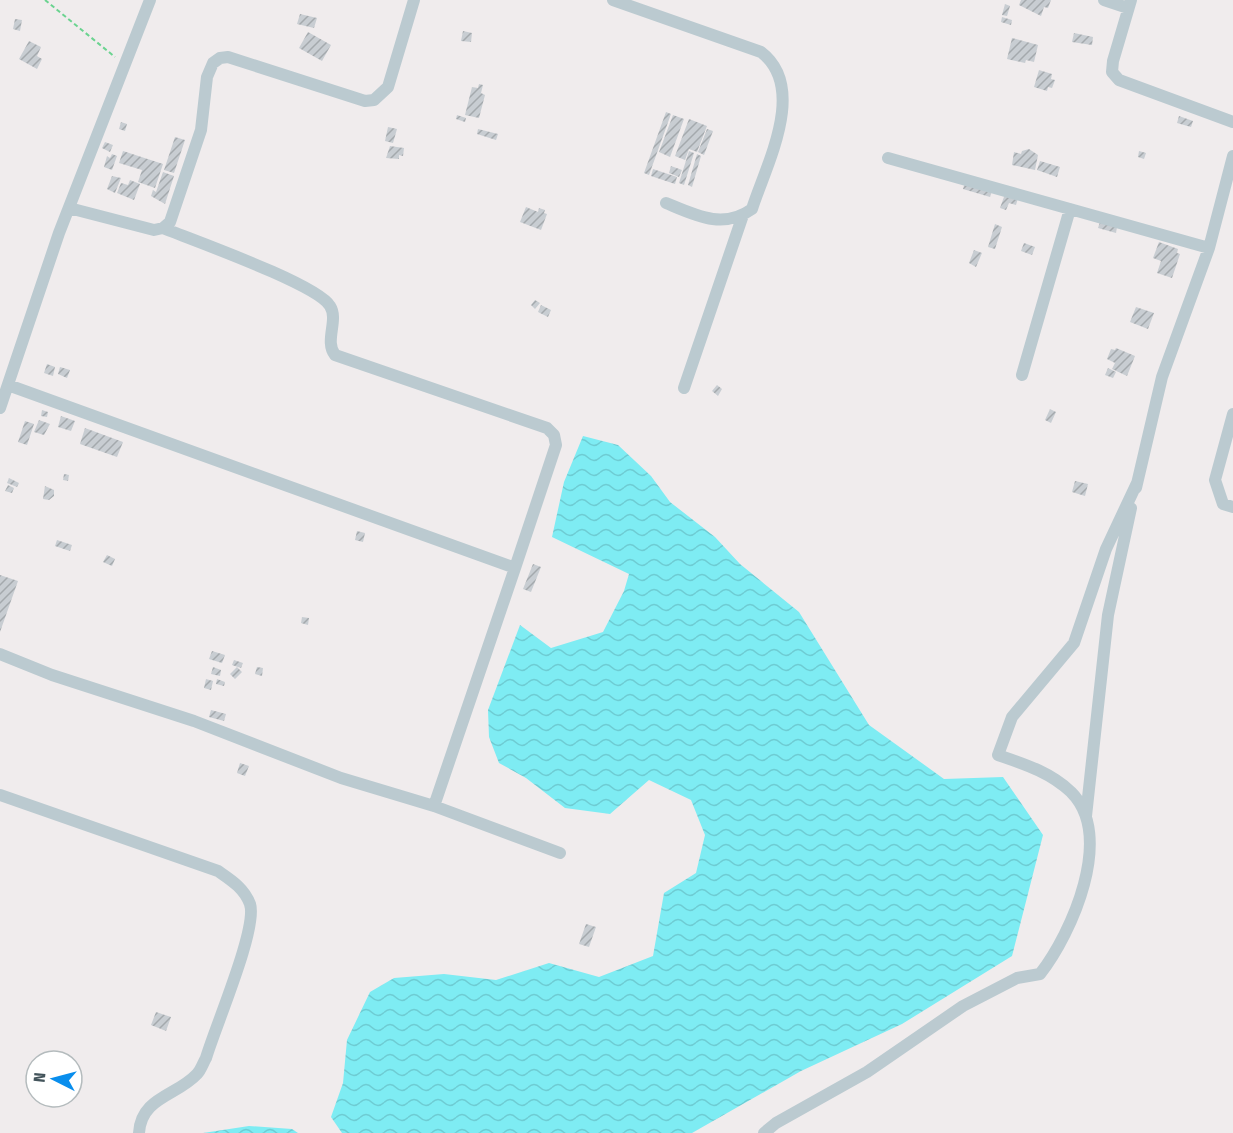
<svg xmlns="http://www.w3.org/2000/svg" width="1233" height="1133" font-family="'Fira Sans Condensed',sans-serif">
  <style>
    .water { fill: url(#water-waves) }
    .building { fill: url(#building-hatch) }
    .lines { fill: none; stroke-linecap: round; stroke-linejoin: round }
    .path { stroke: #6bd390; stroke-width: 2; stroke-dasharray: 4.5 3; stroke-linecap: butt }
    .minor { stroke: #bbcad0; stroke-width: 12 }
  </style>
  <defs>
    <pattern id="water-waves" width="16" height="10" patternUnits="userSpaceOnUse" patternTransform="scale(1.5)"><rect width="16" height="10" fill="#7eecf3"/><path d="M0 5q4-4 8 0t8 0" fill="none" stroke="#6eccd3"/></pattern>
    <pattern id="building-hatch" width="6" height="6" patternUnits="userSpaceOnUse" patternTransform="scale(1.5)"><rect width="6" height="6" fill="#c8cdd2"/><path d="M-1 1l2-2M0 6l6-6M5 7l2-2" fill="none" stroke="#a4a9ad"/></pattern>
  </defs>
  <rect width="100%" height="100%" fill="#f0eced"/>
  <path class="water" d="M583 436 618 445 651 476 670 502 715 537 740 564 799 612 869 725 944 779 1003 777 1043 835 1012 956 902 1024 801 1071 692 1133H342L331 1117 343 1083 347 1040 370 992 394 978 444 974 496 980 549 963 599 977 653 956 664 893 696 873 705 835 691 800 649 780 610 814 565 808 526 778 499 763 489 737 488 710 520 625 551 648 603 632 624 591 629 574 552 537 564 482Z
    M249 1126 292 1129 298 1133H203Z"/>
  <path class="building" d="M1021 0H1051L1048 8 1044 7 1041 16 1019 5Z
    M1005 4 1010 6 1007 16 1002 15Z
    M300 14 317 18 314 28 297 24Z
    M1002 17 1012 20 1011 25 1001 22Z
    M15 19 22 20 20 31 13 29Z
    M463 31 472 33 471 42 461 41Z
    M308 32 331 45 322 61 299 48Z
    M1074 33 1093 37 1092 45 1072 42Z
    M1012 38 1038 45 1034 62 1026 60 1025 63 1007 59Z
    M29 41 41 47 37 56 42 59 37 69 19 59Z
    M1039 70 1052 74 1051 79 1055 80 1052 88 1048 87 1047 91 1034 87Z
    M479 84 483 85 481 93 485 95 479 118 465 115 472 87 478 88Z
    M666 112 671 114 649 175 644 173Z
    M457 115 466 118 465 122 456 119Z
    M673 115 684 119 670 157 659 152Z
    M1179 116 1193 121 1191 127 1177 123Z
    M689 119 707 126 697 152 689 149 685 160 675 156Z
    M121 122 127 124 125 131 119 129Z
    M388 127 397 129 393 143 385 141Z
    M478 129 498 134 496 140 477 134Z
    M707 129 713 131 704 155 698 152Z
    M175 137 185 140 174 173 164 170Z
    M105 142 113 145 110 152 102 148Z
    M390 146 404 148 403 156 399 155V159L386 158Z
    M1029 149 1038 155 1035 170 1012 165 1014 152 1021 154 1022 151Z
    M123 151 163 164 155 188 138 182 142 170 119 163Z
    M689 151 694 153 684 185 679 183Z
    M1139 151 1146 153 1144 159 1138 157Z
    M112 154 117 156 112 170 104 167 107 156 110 158Z
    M697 154 701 156 692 187 688 185Z
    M1040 161 1060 167 1057 177 1037 170Z
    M671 166 682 170 679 177 669 173Z
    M653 169 677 177 675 184 651 176Z
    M163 172 174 176 165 204 151 196 153 190 156 192Z
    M112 176 121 178 115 193 107 189Z
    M130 180 140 184 134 200 117 193 121 183 128 185Z
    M965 182 992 191 990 197 963 189Z
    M1005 194 1018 198 1016 205 1009 203 1006 210 1000 208Z
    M526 207 538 212 539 208 545 210 544 213 547 214 541 230 520 222Z
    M1100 222 1117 227 1116 233 1098 228Z
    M995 224 1002 227 995 249 988 247Z
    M1159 242 1178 249 1177 253 1180 254 1172 278 1157 273 1161 261 1153 258Z
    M1024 243 1035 247 1032 255 1021 251Z
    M974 250 982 253 976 267 969 263Z
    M535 300 540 303 535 309 531 305Z
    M541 305 551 310 548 317 538 312Z
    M1136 307 1154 313 1148 329 1130 322Z
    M1116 348 1135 356 1127 376 1112 369 1115 363 1107 359 1111 349 1115 350Z
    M47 364 55 367 53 376 44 373Z
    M60 367 70 370 67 378 58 374Z
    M1108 368 1116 372 1113 378 1105 375Z
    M717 385 722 389 718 396 712 391Z
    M1050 409 1056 412 1051 423 1045 420Z
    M42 410 48 412 47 417 41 416Z
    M61 416 75 421 71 431 58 427Z
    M39 420 50 424 44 435 34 432Z
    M25 421 34 424 27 445 18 442Z
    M85 428 123 442 117 457 80 444Z
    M64 474 69 475 68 481 63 480Z
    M9 478 19 483 17 487 7 483Z
    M1075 481 1088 484 1085 496 1072 492Z
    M8 485 14 488 12 493 5 491Z
    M45 486 54 490V496L49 500 43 499Z
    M357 531 365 533 363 542 355 540Z
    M57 540 72 545 70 551 55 546Z
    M107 555 115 559 112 566 103 562Z
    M533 564 541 567 531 592 523 589Z
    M0 575 18 581 0 632Z
    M302 617 309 618 308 625 301 623Z
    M212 651 225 655 222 663 209 659Z
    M234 660 243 663 241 668 232 665Z
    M213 667 221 670 220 676 211 674Z
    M237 667 242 672 235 679 230 674Z
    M257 667 263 668 262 676 255 674Z
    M206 679 213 681 211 690 204 688Z
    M217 679 225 682 224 686 216 684Z
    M211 710 226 714 224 721 209 717Z
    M240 763 249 766 245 776 237 773Z
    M586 924 596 927 589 947 579 944Z
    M156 1012 171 1017 166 1031 151 1025Z"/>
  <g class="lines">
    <path class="path" d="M45 0 115 57"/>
    <path class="minor" d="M613 0 761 52C808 88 766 165 752 209 723 230 695 215 666 203
      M1104 0 1128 8
      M1131 0 1113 61 1112 72 1119 80 1233 122
      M888 158 1209 248
      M69 208 154 230 163 228 170 222 201 130 207 77 213 63 220 58 228 57 365 101 374 100 388 87 414 0
      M163 228C192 240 317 284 330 306 339 320 324 341 335 355L547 428 554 435 556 445 515 568
      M1022 375 1070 209
      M8 385 515 568 434 806
      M684 388 743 215
      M0 408 59 233 150 0
      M1233 414 1215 480 1223 504 1233 507
      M1136 488 1162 377 1209 248 1233 156
      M0 654 52 675 194 721 341 778 434 806 560 853
      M0 795 218 871C231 880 244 888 250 904 258 928 215 1027 206 1058 203 1063 201 1070 197 1074 177 1096 141 1097 139 1133
      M1086 816 1108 615 1131 508
      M764 1133 776 1123 867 1072 963 1006 1017 978 1040 974C1072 933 1115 836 1071 792 1050 772 1024 764 998 755L1012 717 1074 643 1106 549 1137 483"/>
  </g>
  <g transform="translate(54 1079) rotate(276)"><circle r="28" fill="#ffffff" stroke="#b4bbbd" stroke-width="1.5"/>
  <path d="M0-4.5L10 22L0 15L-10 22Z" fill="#098eed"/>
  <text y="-9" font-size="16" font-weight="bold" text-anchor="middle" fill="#43545b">N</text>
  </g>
</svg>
